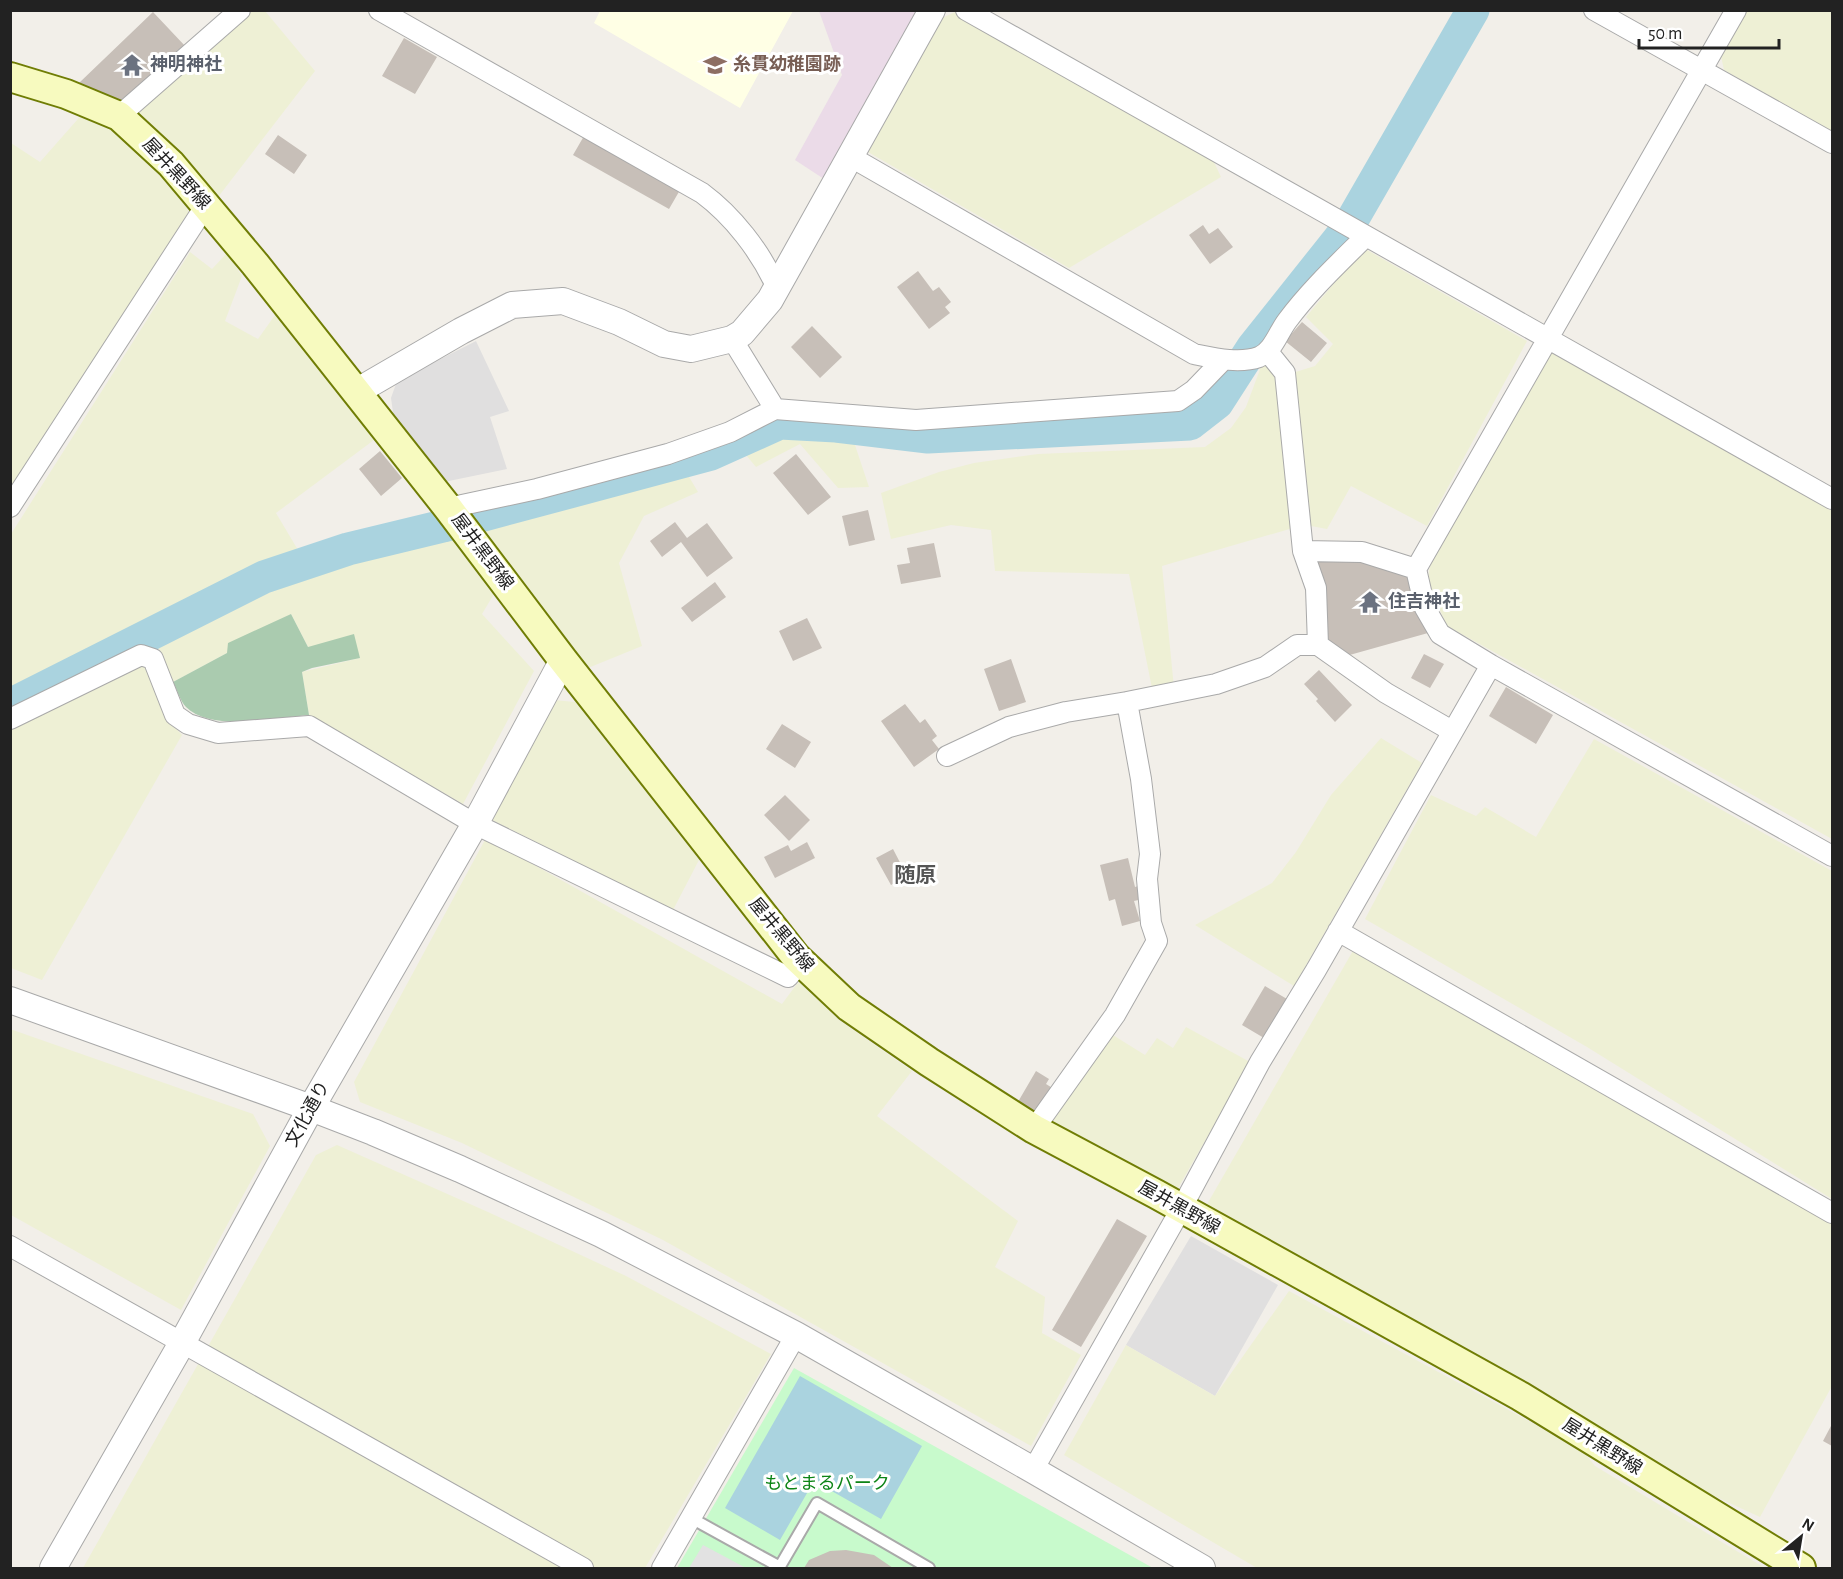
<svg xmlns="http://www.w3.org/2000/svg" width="1843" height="1579" font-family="'Alegreya Sans','Noto Sans JP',sans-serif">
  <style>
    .residential { fill: #e0dfdf }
    .industrial { fill: #ebdbe8 }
    .education { fill: #ffffe5 }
    .farmland { fill: #eef0d5 }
    .cemetery { fill: #aacbaf }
    .park { fill: #c8facc }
    .parking { fill: #e2e2e2 }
    .water { fill: #aad3df }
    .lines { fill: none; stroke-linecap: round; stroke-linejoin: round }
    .river { stroke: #aad3df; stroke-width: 33 }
    .building { fill: #c7bfb8 }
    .service-casing { stroke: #a9a9a9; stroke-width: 14 }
    .minor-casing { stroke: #a9a9a9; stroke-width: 22 }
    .tertiary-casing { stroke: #a9a9a9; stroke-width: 28 }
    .secondary-casing { stroke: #707d05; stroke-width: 32 }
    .service { stroke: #fff; stroke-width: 10 }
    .minor { stroke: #fff; stroke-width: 20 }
    .tertiary { stroke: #fff; stroke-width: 26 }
    .secondary { stroke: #f7fabf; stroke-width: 28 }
    .labels { text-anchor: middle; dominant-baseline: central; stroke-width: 6; stroke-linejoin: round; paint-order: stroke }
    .worship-label { font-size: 18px; font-weight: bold; fill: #5b616d; stroke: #fff; text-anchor: start }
    .education-label { font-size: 18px; font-weight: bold; fill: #785e54; stroke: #fff; text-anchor: start }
    .street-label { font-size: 18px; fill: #222; stroke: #fff }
    .park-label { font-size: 18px; fill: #0c8416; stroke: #fff }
    .quarter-label { font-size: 21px; font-weight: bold; fill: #555; stroke: #fff }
  </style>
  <rect width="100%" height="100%" fill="#f2efe9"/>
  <path class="residential" d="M476 341 509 411 490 417 507 469 444 482 394 419 391 398 397 381Z
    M1191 1236 1278 1285 1215 1396 1126 1345Z"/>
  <path class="industrial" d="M819 11H919L824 179 795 160 842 75Z"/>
  <path class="education" d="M600 11V10L793 11 740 108 594 23Z"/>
  <path class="farmland" d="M250 11H265L315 71 215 201 174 149 138 113Z
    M1747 11H1832V131L1724 70 1721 56Z
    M955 12 1213 160 1221 177 1069 268 868 152 938 20Z
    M85 111 113 128 149 158 194 218 11 490V143L40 162Z
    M1367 250 1527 341 1427 526 1351 486 1327 529 1311 526 1289 374 1315 366 1333 344 1306 317 1360 252Z
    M190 252 212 269 227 253 242 276 225 321 258 339 275 315 378 437 276 513 298 550 11 695V534Z
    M1552 351 1832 511V839L1447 626 1427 581 1431 562Z
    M1262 364 1279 374 1293 528 1162 566 1174 688 1153 693 1129 574 995 571 991 530 951 525 891 539 881 493 939 472 974 463 1038 454 1205 447 1231 428 1246 407Z
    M784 429 853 439 869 487 838 488 800 444 756 467 741 449Z
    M685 470 698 492 644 516 619 563 642 646 588 668 476 524Z
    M454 531 497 589 482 614 534 671 463 804 309 715 302 672 360 658 308 647 291 614 227 653 173 682 156 642 315 569Z
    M137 663 151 669 169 721 182 735 42 980 11 968V728Z
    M554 700 585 703 699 860 673 910 490 819Z
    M1381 738 1422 763 1294 986 1195 925 1272 883 1296 852 1331 795Z
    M1594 739 1832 871V1199L1587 1047 1365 919 1431 795 1476 816 1485 807 1536 837Z
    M486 838 782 1004 799 981 839 1020 912 1071 877 1116 1018 1221 995 1267 1045 1297 1042 1333 1081 1355 1031 1446 663 1240 462 1143 360 1102 354 1082Z
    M1354 949 1832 1224V1386L1760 1517 1688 1484 1574 1411 1206 1206Z
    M1186 1027 1250 1062 1177 1190 1050 1121 1108 1032 1145 1055 1157 1038 1173 1048Z
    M10 1029 253 1114 270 1146 181 1310 11 1215Z
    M337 1145 488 1212 626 1276 771 1354 645 1568H83L316 1155Z
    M1289 1291 1582 1450 1595 1466 1765 1568H1257L1064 1455 1126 1345 1215 1396Z"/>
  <path class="cemetery" d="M291 614 308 647 354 634 360 658 312 668 302 672 309 715C277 718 210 732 186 707 180 701 177 689 173 682L227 653 228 643Z"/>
  <path class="park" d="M794 1368 1153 1568H677Z"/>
  <path class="parking" d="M703 1545 746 1568H689Z"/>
  <path class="water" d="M800 1376 922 1446 881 1519 814 1481 780 1540 725 1508Z"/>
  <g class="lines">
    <path class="river" d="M10 705 264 577 348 549 443 526 711 454 780 423 836 426 928 437 1190 424 1217 403 1253 347 1347 229 1473 10"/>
  </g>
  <path class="building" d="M153 12 186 47 125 102 79 83Z
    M404 38 437 57 415 94 382 76Z
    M278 135 307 155 294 174 265 154Z
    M584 136 680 190 669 209 573 155Z
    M1203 225 1209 234 1218 228 1233 247 1210 264 1189 235Z
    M918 271 933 291 939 287 951 302 945 307 950 313 929 329 897 287Z
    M1302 322 1327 343 1311 362 1285 341Z
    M812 326 842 357 820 378 791 347Z
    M380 451 402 478 381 496 359 469Z
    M796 454 831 497 808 515 773 473Z
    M868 510 875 540 849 546 842 516Z
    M675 522 687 538 707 523 733 558 707 577 681 542 662 557 650 541Z
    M934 543 941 577 901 584 897 565 910 563 907 548Z
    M1318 558 1377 563 1407 572 1428 633 1346 656 1325 641Z
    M715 582 726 597 692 622 681 608Z
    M807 618 822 648 793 661 779 631Z
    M1424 654 1444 664 1430 688 1411 678Z
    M1011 659 1026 702 999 711 984 669Z
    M1319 670 1352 705 1335 722 1316 701 1318 699 1304 684Z
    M1506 687 1553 715 1536 744 1489 716Z
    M905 704 920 723 925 719 937 736 932 740 939 749 914 767 881 721Z
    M782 724 811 742 795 768 766 749Z
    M785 795 810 820 789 841 764 815Z
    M807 842 815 858 775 878 764 857 788 845 791 851Z
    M893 849 907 876 891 885 876 858Z
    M1128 858 1135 887 1144 884 1147 898 1134 901 1140 921 1122 926 1115 899 1109 901 1100 865Z
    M1265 986 1287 999 1264 1038 1242 1025Z
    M1036 1071 1049 1079 1046 1084 1054 1089 1036 1119 1015 1107Z
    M1117 1219 1147 1236 1081 1347 1052 1330Z
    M1832 1424V1446L1823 1441Z
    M846 1550 874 1555 893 1568H804L809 1560 830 1551Z"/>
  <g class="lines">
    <g class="service-casing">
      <path id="service" d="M691 1518 780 1567
        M779 1568 817 1503 929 1568"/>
    </g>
    <g class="minor-casing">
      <path id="minor" d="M379 10 702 193C733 216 760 251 776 286
        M966 10 1832 499
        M1594 10 1832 143
        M1736 10 1416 569 1425 608 1440 634 1491 665 1832 856
        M119 116 240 10
        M851 157 1194 354C1214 358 1239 364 1259 357 1273 351 1278 333 1287 321 1310 290 1339 263 1366 236
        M732 339 775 409
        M1268 352 1285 373 1303 551 1316 588 1318 645
        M10 507 206 205
        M448 508 537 489 668 454 730 432 775 409 916 420 1178 401 1194 390 1223 360
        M1303 551 1362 552 1416 569
        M10 719 141 655 153 659 175 715 188 724 218 733 309 726 475 824 788 977 801 962
        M947 756 1009 727 1066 712 1127 702
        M1338 931 1832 1213
        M1034 1129 1115 1015 1157 941 1151 923 1147 879 1150 854 1141 779 1127 702 1216 684 1265 667 1297 645H1318L1386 693 1452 731
        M10 1246 583 1568
        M1033 1470 1181 1209 1260 1062 1316 970 1491 665
        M662 1568 796 1335"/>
    </g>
    <g class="tertiary-casing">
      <path id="tertiary" d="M356 392 461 331 512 305 563 301 619 322 664 344 691 349 732 339 742 333 770 300 932 10
        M10 1000 311 1108 373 1132 460 1169 601 1234 796 1335 1033 1470 1202 1568
        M53 1568 182 1343 311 1108 475 824 563 660"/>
    </g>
    <g class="secondary-casing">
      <path id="secondary" d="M10 77 66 94 119 116 171 164 255 264 448 508 563 660 796 957 849 1007 929 1062 1034 1129 1156 1194 1520 1396 1801 1568"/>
    </g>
    <use href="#service" class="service"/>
    <use href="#minor" class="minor"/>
    <use href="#tertiary" class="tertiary"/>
    <use href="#secondary" class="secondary"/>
  </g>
  <defs>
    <g id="temple-bare" transform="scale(1.8)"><path d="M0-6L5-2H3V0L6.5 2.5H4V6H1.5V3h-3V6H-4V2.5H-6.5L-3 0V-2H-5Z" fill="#6b7280" stroke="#fff" stroke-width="2.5" paint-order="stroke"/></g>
    <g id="school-bare" transform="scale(1.8)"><path d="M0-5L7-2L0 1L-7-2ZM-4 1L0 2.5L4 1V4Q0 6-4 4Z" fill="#8d6e63" stroke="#fff" stroke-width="2.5" paint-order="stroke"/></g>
  </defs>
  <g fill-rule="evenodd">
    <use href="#temple-bare" x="132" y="65"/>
    <use href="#school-bare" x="715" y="65"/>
    <use href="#temple-bare" x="1370" y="602"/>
  </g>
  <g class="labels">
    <g class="worship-label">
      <text x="150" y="65">神明神社</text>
      <text x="1388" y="602">住吉神社</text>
    </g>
    <g class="education-label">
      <text x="733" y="65">糸貫幼稚園跡</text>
    </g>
    <g class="street-label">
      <text transform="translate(176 174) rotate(47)">屋井黒野線</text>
      <text transform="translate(482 552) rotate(53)">屋井黒野線</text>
      <text transform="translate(781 935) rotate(50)">屋井黒野線</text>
      <text transform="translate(308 1114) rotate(-61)">文化通り</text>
      <text transform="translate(1179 1208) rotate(29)">屋井黒野線</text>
      <text transform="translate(1602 1447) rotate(32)">屋井黒野線</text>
    </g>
    <g class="park-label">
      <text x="827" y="1484">もとまるパーク</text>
    </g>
    <g class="quarter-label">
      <text x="915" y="875">随原</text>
    </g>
  </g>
  <rect width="1843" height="1579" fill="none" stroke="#222222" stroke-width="24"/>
  <g transform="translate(1801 1537) rotate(30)" stroke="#ffffff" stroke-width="4.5" paint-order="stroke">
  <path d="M0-4.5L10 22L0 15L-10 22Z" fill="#222222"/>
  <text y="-9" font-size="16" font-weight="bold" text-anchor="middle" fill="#222222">N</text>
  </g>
  <path d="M1639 39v9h140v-9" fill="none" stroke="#222222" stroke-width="3"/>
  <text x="1648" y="39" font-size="18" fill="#222222" stroke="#ffffff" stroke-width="4.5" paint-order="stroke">50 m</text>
</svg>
